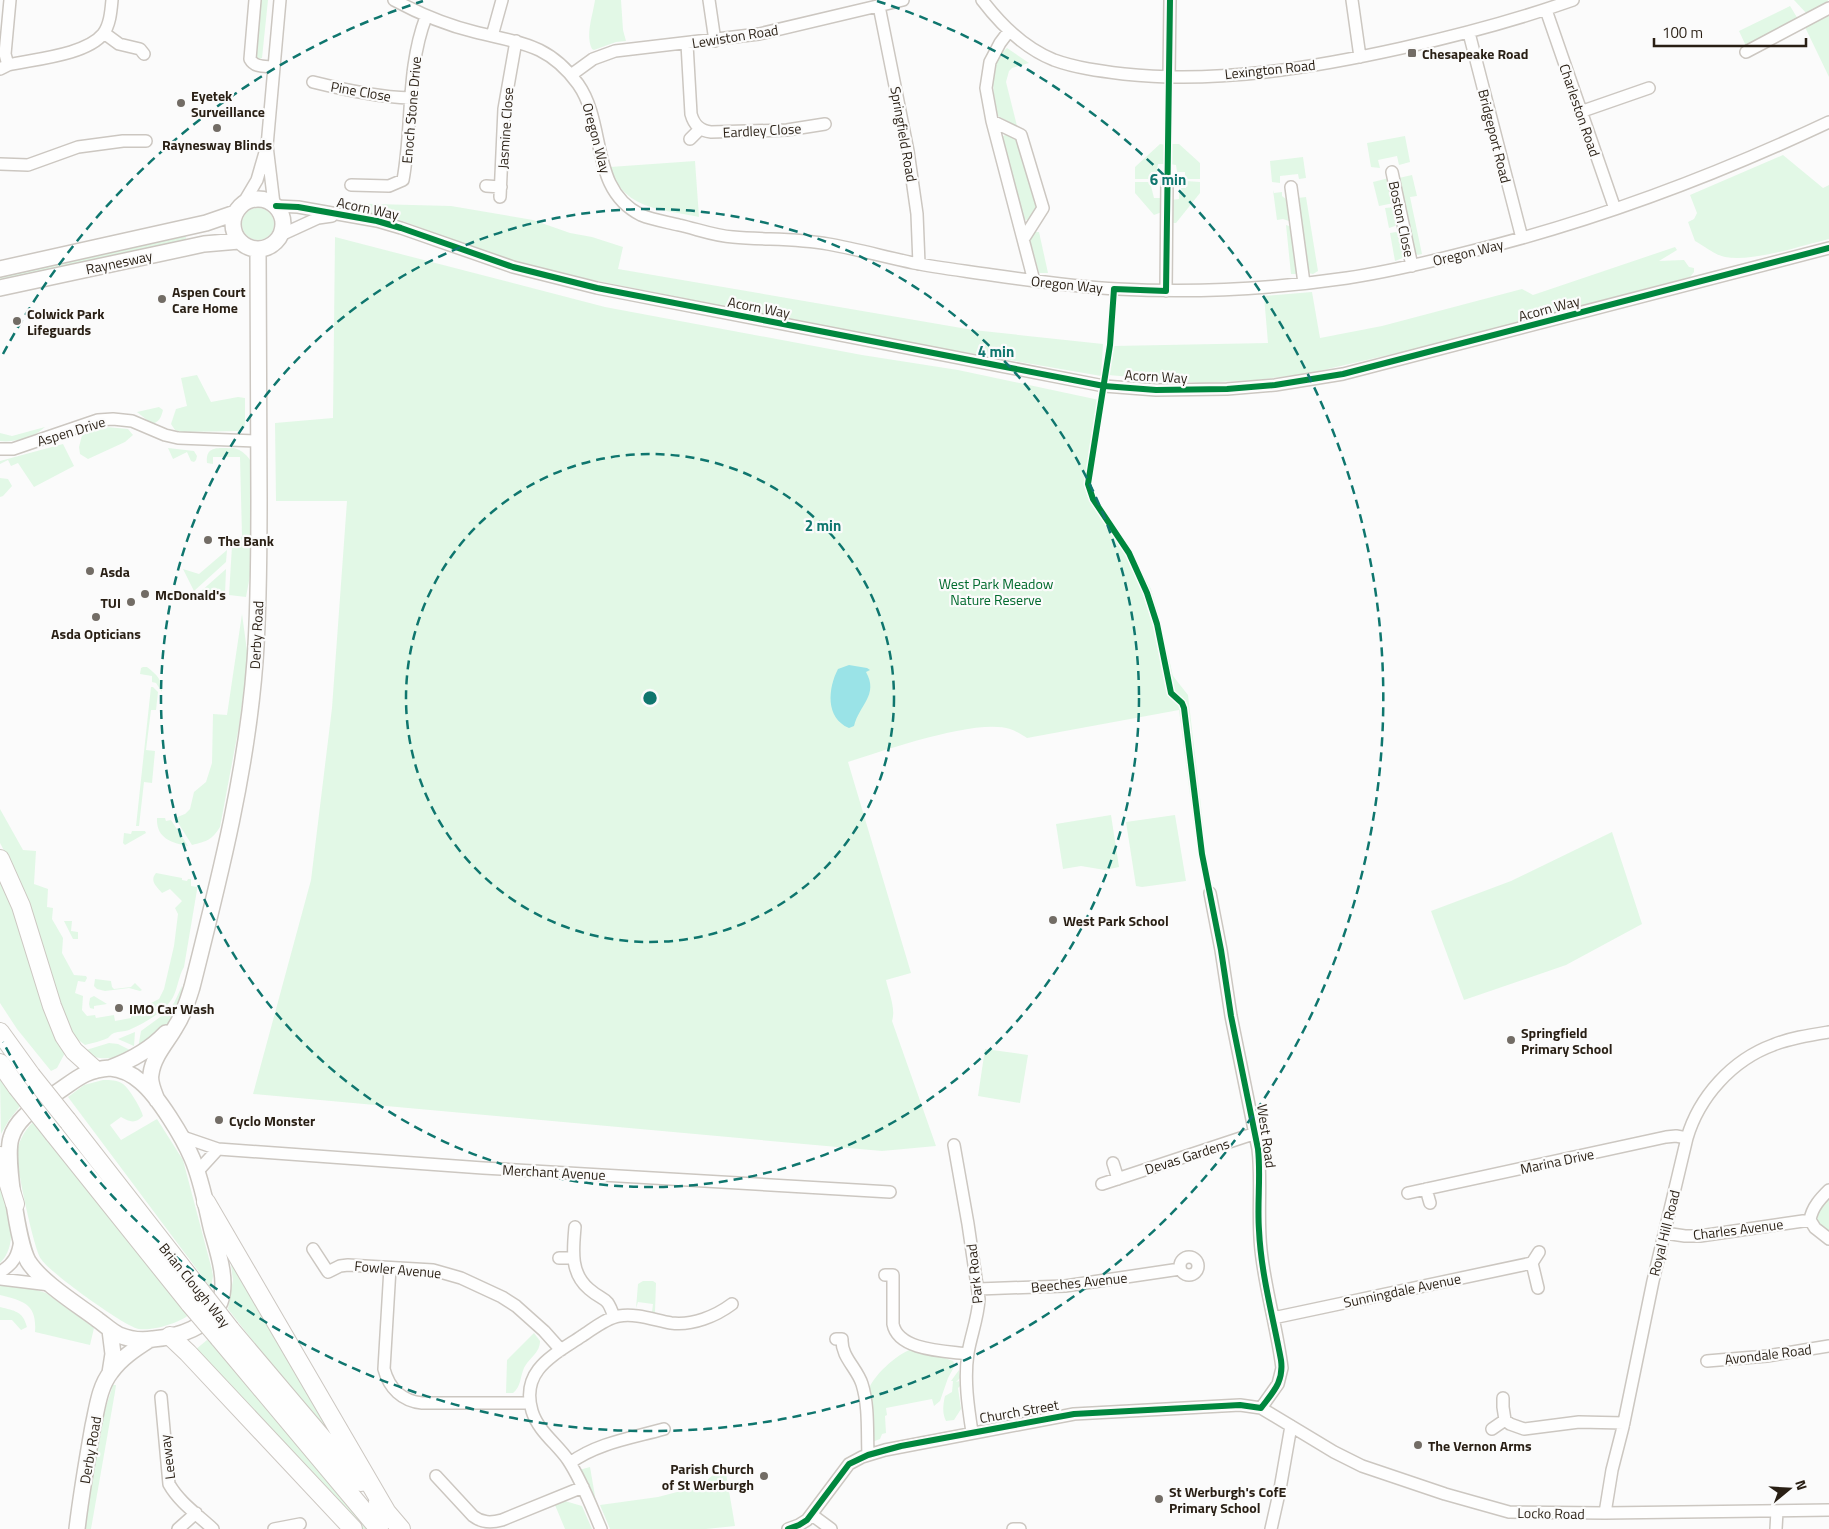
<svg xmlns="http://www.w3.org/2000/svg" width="1829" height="1529" font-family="'Titillium Web',sans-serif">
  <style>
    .green { fill: #e2f8e6 }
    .water { fill: #9ae3e7 }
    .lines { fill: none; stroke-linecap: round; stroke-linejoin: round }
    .minor-casing { stroke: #ccc7c1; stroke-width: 14 }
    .major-casing { stroke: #ccc7c1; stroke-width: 18 }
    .highway-casing { stroke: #ccc7c1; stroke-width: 20 }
    .minor { stroke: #fefefe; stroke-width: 11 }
    .major { stroke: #fefefe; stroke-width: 15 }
    .highway { stroke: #fefefe; stroke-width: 18 }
    .highway-bridge-casing { stroke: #ccc7c1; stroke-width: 20; stroke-linecap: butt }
    .highway-bridge { stroke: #fefefe; stroke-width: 18 }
    .cycleway-casing { stroke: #fbfbfb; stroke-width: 9 }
    .cycleway { stroke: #00873e; stroke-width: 6 }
    .ring { fill: none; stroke: #0f766e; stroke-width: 2.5; stroke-dasharray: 9 6 }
    .poi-dot { fill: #726c65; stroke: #fbfbfb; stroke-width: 2 }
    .labels { text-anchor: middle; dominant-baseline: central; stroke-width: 4.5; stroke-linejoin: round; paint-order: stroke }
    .street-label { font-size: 14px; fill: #291f14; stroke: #fbfbfb }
    .poi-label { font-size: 14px; font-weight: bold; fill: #291f14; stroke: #fbfbfb; text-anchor: start }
    .park-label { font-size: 14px; fill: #006a2d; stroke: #fbfbfb }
    .centre { fill: #0f766e; stroke: #fbfbfb; stroke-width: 2.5 }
    .ring-label { font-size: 15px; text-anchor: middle; font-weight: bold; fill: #0f766e; stroke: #fbfbfb; stroke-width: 4.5; stroke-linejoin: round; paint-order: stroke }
  </style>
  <rect width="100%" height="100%" fill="#fbfbfb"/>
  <path class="green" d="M260 0H268L262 58 259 59 254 56Z
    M595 0H621L623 30 626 41 616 42 594 50 592 49C585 35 593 15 595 0Z
    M1794 0H1828L1826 5 1807 14Z
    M1790 6 1798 19 1746 46 1739 31Z
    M1829 12V77L1804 25Z
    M1007 48 1029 63 1012 68 1009 71 1006 82 1017 126 998 116C993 93 987 65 1007 48Z
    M1009 133 1017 137 1038 207C1035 213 1033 220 1025 220L1023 216 1003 139V136Z
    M1405 136 1410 162 1399 165 1397 156 1378 160 1380 168 1371 167 1367 143Z
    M1160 144 1166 145V164H1158L1157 172H1151L1150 179H1135V167Z
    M1170 144H1179L1200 163V179H1185V172H1177L1176 165 1170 164Z
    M1783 155 1823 188 1829 185V239C1800 246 1754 262 1725 257 1715 255 1704 246 1695 241L1688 222 1694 219 1697 213 1690 195Z
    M1303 157 1306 178 1299 179 1298 174 1280 176V183L1272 182 1270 161Z
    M695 161 699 217C662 209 623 210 610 167Z
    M1412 175 1417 196 1410 197 1422 254 1418 255 1413 252 1399 178Z
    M1389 178 1394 203 1379 206 1373 182Z
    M1186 181 1200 182V193L1176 223H1171V200L1179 199V192H1182L1181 188H1186Z
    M1135 182H1150L1154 198H1162V212L1154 215 1135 193Z
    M1273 190 1274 193 1282 192V196L1290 202 1292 222 1283 219 1277 220Z
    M1306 197 1318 271 1313 274 1308 273 1298 198Z
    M336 203 451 206 533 220 570 233 592 237 623 247 618 269 973 330 1103 344 1101 376 872 336 543 270 489 253 397 219 359 210 336 209Z
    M1395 207 1398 223 1395 226 1389 228 1385 208Z
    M242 224a16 16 0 1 1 32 0a16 16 0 1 1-32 0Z
    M1286 225 1292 227 1298 274H1291Z
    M1034 232H1039L1048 273H1039L1030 241Z
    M1396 232 1402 236 1405 257 1395 261 1390 233Z
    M185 234 187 243 0 283V274Z
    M335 237 605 307 862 355 958 370 1104 401 1091 475 1092 484 1097 499 1133 555 1151 589 1158 612 1173 676 1188 695 1204 832 1195 833 1179 710 1027 738C1022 735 1016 731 1010 729 976 718 883 751 848 762L911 973 886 980C889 993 896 1009 892 1021L936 1146 882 1151 253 1094 311 880 332 708 347 501H276L275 423 333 418Z
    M1675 247 1677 250 1659 261 1684 260 1689 267 1694 268V272L1690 277 1419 348 1310 373 1257 380 1201 383 1108 375 1113 346 1268 343 1264 296 1312 292 1320 338 1382 326 1522 289 1533 295Z
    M197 375 211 402 238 397 245 398V426L239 431 181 432 175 430 171 424 176 409 187 406 181 378Z
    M159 407 163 410C161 418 159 422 152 424L137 412Z
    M45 427C35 437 15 443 0 441V433L12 436Z
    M107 427 128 429 133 435 125 442 88 459 80 454 79 447 82 435Z
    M63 444 74 466 34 487 18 463 11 466 8 460 0 464V461Z
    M168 448 194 451 197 456 196 460 194 462 191 461 187 452 173 459Z
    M234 448C242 450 248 456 252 463L251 570 246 597 229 595 232 546 242 536 240 457H213V464L207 463C205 444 221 449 234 448Z
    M0 478 8 479 12 486 3 496 0 497Z
    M227 550 226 562 194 591 183 569 199 574Z
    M226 569 225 595 199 593Z
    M242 614 248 658 239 726 220 827C211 841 207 841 192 845L175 818 185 814 190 809 194 792 206 782 212 763 213 714 227 715Z
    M143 667H147C157 675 162 679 162 692L156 683 152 682V676L140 674 141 668Z
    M151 687H153L158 692 156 710H151L146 750 155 751 152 783 144 782 139 826H136Z
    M0 809 23 850 36 851 34 884 48 889 47 907 53 908 52 919 63 938 62 953 74 975 86 976 87 978 85 982 78 981 75 993 83 996 82 1010 87 1016 95 1015 96 1018 114 1015 115 1021 131 1018V1014L141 1011V1008L159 999 164 989 174 946 178 914 175 908 182 901 170 889 162 893C157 887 149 881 156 873L182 878V880L187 881 188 879H191V886L197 887V890L184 967C178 977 178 989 172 999 162 1014 144 1023 129 1030 124 1032 119 1031 114 1033 110 1035 111 1035 108 1038 102 1041 92 1043 85 1045L72 1035 62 1013 28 907 16 873 0 843Z
    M1111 815 1119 867 1105 870 1081 866 1063 869 1056 824Z
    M1175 815 1186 881 1142 887 1136 886 1126 822Z
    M157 818H165L166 821 171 820 188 846C171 843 156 838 157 818Z
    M132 831H145L146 833 125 845 123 843 124 833 131 834Z
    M1612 832 1642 924 1566 965 1464 1000 1431 911 1511 881Z
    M0 874 67 1049 57 1068 51 1071 17 1029 0 1003Z
    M64 921H72L71 931 78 932V939H73Z
    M95 979 111 981 112 987 114 989 131 987 135 983 142 990 140 991 129 988 105 991 97 989 94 986Z
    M182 986C181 1017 161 1032 138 1048L141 1031 167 1012 174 1003Z
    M94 996 107 1004 94 1006V1009L90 1008 89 1004 90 998Z
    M135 1032 134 1046 118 1039Z
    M109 1043 118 1044 134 1052C114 1058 101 1063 83 1051Z
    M985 1049 1028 1055 1020 1103 978 1096Z
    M0 1080 21 1105 9 1120 1 1134Z
    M103 1080C110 1080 118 1080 123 1084 129 1088 142 1110 143 1116 135 1124 130 1122 121 1117L110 1125 121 1140 157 1119 183 1160 212 1270 213 1276 211 1288 68 1097 84 1085Z
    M33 1122 189 1315C178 1323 154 1331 139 1329 125 1327 49 1272 41 1259 34 1249 17 1169 17 1155 17 1143 25 1130 33 1122Z
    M0 1173C6 1199 22 1242 0 1263Z
    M1829 1195V1234L1819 1225 1816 1217 1822 1203Z
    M230 1258 330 1431 328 1432 274 1368 228 1309 233 1280Z
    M643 1281H653L656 1283 655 1312H652L653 1304 638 1302 636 1308 638 1284Z
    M0 1285 27 1287 46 1293 94 1328 90 1345 35 1332C37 1304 24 1301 0 1295Z
    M0 1307C15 1311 23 1311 27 1327L21 1330 12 1320H0Z
    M534 1333 540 1341C540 1353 529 1358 524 1368 520 1377 521 1387 513 1393H506L507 1360Z
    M207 1340 210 1341 367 1529H363L335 1500 337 1498 211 1364 195 1350Z
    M912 1349 944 1356 945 1358 953 1361 954 1363V1367L948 1378 940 1401 934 1406 932 1399 886 1408 887 1415 885 1416 886 1433 882 1434 880 1439 872 1442C871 1432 867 1400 868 1392 871 1377 898 1353 912 1349Z
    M959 1370 960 1378 956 1382 959 1381 960 1386 958 1388 961 1409 954 1420 946 1421C942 1413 943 1405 945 1396L952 1392 953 1381H951Z
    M113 1385H116L115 1392 91 1529H83L101 1422Z
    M724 1462 735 1526 706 1529H610L600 1505 658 1497 700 1486 713 1475 720 1465Z
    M590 1467 596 1502 594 1503 579 1470Z
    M565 1501 582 1506 592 1529H565L555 1505Z"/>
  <path class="water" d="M849 665 867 668 870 670 866 672C879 695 859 705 854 726L849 728C825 718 828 688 838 669Z"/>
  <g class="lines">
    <g class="minor-casing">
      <path id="minor" d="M255 0 250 59C255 68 265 66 274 67
        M394 0C420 14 446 25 475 32 519 43 548 43 578 84 607 125 589 189 641 215 653 220 667 222 679 225 697 229 715 236 733 237 765 240 797 238 828 244 857 249 885 257 914 263 939 268 966 271 992 275 1034 281 1076 287 1118 289 1194 293 1272 289 1347 278 1387 272 1425 263 1464 253 1590 223 1712 177 1829 122
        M709 0 715 41
        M982 0C1001 25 1024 48 1054 60 1076 68 1100 71 1124 74 1216 84 1312 68 1402 48 1460 35 1517 20 1573 0
        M1352 0 1360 57
        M879 6 908 151 917 214 919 264
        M1546 10 1615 209
        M1009 31 1000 43 990 62 986 88 992 121 1034 281
        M104 33 119 44 140 49 144 54
        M1469 33 1522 238
        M492 36 502 0
        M687 44 691 114C694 125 700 131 711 132L787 130 825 124
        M1746 52 1829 8
        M8 65 5 54 10 0
        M0 69 8 65C34 59 86 55 103 34 110 25 111 11 112 0
        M571 75 593 59 615 51 759 34 903 0
        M1169 77 1170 0
        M313 82C345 90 377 97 410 98
        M1580 112 1649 88
        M992 121 1021 135 1043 208 1024 238
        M690 139 700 129
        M0 164 28 165 78 147 123 141H146
        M1392 172 1412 266
        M351 185 389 186 403 180C413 126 406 69 426 17
        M486 186 501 187
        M1291 187 1304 283
        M500 197 504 109 516 41
        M244 202 257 180 266 149
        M274 204 267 146 280 0
        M276 206 298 207 377 221 401 228 513 267 597 288 1104 386 1156 390 1227 389 1275 385 1343 374 1829 248
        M281 235 318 218 332 216
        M1166 291 1167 180
        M0 449H13L98 420 113 419 132 421 165 435 178 438 259 441
        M1210 893 1221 950 1231 1016 1258 1149C1262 1182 1257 1216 1261 1250 1265 1289 1277 1328 1282 1368L1278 1384 1261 1408
        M180 1136 218 1149 483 1168 890 1192
        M954 1145 968 1224 979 1299C978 1318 971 1335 968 1353 964 1379 968 1406 972 1432
        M1113 1163 1118 1179
        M197 1172 218 1149
        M1102 1184 1256 1133
        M1426 1189 1430 1203
        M1829 1190C1821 1198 1812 1207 1810 1220L1815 1228 1829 1239
        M1408 1193 1666 1137 1676 1136 1687 1138
        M575 1227C573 1250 570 1273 589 1289 605 1303 606 1294 614 1317
        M1665 1233 1685 1236H1700L1810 1220
        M313 1249 328 1272 340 1266 348 1265 433 1270 461 1278 502 1297 516 1306 544 1331 561 1350
        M1180 1266a9 9 0 1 1 18 0a9 9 0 1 1-18 0Z
        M559 1258H573
        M1532 1263 1539 1252
        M390 1268 384 1369C389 1388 402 1401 422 1403H530
        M0 1272C14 1264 18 1255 20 1240
        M885 1275H893V1324C898 1351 946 1351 968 1354
        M0 1279 50 1285
        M978 1289 1065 1286 1180 1269
        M1273 1318 1532 1263 1538 1288
        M836 1339H842C841 1357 857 1368 862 1384 869 1406 867 1432 868 1455
        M1707 1361 1767 1356 1829 1346
        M161 1397 169 1484C179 1502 198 1515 213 1529
        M1503 1398V1407L1505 1420 1510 1424 1524 1429 1579 1422 1624 1423
        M1492 1429 1505 1420
        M570 1463C597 1443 632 1438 664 1429
        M436 1476 473 1516C482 1523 491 1523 502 1520L583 1487
        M1605 1513 1612 1470 1623 1427 1653 1281 1687 1138C1699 1097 1732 1060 1773 1045 1790 1038 1810 1035 1829 1032
        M812 1515 831 1529
        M178 1529 196 1513
        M274 1529 300 1524
        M601 1529C591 1506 582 1481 568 1460 557 1444 538 1431 532 1411 520 1370 554 1355 582 1336 593 1329 606 1318 619 1316 636 1313 654 1320 671 1323 692 1326 716 1316 732 1304
        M788 1529 799 1525 807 1520 849 1464 862 1457 885 1450 1074 1414 1240 1405 1261 1408 1334 1452 1362 1466 1445 1494 1509 1512 1605 1513 1829 1510
        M1013 1529H1020
        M1271 1529 1280 1489 1291 1426
        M1776 1529 1777 1511"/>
    </g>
    <g class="major-casing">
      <path id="major" d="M233 224a25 25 0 1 1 50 0a25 25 0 1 1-50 0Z
        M0 269 206 223 235 213
        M0 288 204 244 239 241
        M110 1068C122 1069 132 1074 141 1082 158 1096 183 1137 192 1158 202 1181 206 1206 212 1231 218 1252 228 1281 220 1302 210 1327 178 1337 153 1339 141 1341 131 1340 119 1335 111 1331 105 1325 98 1320 78 1305 41 1282 28 1261 18 1243 5 1157 11 1138 17 1117 37 1107 53 1095 75 1081 83 1070 110 1068Z
        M110 1068C132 1060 150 1050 166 1033
        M157 1100C154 1092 149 1082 151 1074 153 1056 168 1041 176 1026 184 1014 188 1000 192 987 219 880 247 771 255 661 259 607 259 553 259 499 259 416 258 333 258 249
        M110 1373 113 1354 110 1330
        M77 1529C81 1495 87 1460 93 1426 97 1409 99 1387 111 1372 121 1358 135 1349 149 1340"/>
    </g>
    <g class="highway-casing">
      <path id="highway" d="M0 859 21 906 52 1006 64 1036 74 1051 94 1069
        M0 1032 31 1075
        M0 1063 17 1087
        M67 1120 202 1293
        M54 1134 190 1304
        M0 1156 15 1204
        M206 1202 386 1511
        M230 1329 335 1453 361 1482
        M170 1336 188 1353 353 1529
        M219 1338 379 1529
        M378 1502 401 1529"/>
    </g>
    <use href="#minor" class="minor"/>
    <use href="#major" class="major"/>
    <use href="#highway" class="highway"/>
    <g class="highway-bridge-casing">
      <path id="highway-bridge" d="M31 1075 67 1120
        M17 1087 54 1134
        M202 1293 230 1329
        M190 1304 219 1338"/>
    </g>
    <use href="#highway-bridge" class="highway-bridge"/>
    <g class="cycleway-casing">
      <path id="cycleway" d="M276 206 298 207 377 221 401 228 513 267 597 288 1104 386 1156 390 1227 389 1275 385 1343 374 1829 248
        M788 1529 799 1525 807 1520 849 1464 868 1455 901 1446 1074 1414 1240 1405 1261 1408C1273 1392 1284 1382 1281 1360 1273 1317 1261 1274 1259 1230 1257 1203 1261 1176 1258 1149L1231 1016 1221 950 1202 854 1184 708 1182 703 1171 693 1157 624 1147 593 1129 553 1093 499 1088 484 1110 345 1114 289 1166 291 1170 0"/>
    </g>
    <use href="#cycleway" class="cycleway"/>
  </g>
  <g class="ring">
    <circle cx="650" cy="698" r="244"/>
    <circle cx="650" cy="698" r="489"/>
    <path d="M3 354A733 733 0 0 1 423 1M877 1A733 733 0 1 1 3 1042"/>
  </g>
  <g class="poi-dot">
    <rect x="1407" y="48" width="10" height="10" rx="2.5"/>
    <circle cx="181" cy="103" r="5"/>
    <circle cx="217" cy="128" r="5"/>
    <circle cx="162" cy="299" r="5"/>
    <circle cx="17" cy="321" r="5"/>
    <circle cx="208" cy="540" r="5"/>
    <circle cx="90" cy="571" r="5"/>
    <circle cx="145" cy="594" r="5"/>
    <circle cx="131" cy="602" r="5"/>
    <circle cx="96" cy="617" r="5"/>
    <circle cx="1053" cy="920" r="5"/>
    <circle cx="119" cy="1008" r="5"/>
    <circle cx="1511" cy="1040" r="5"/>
    <circle cx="219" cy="1120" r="5"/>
    <circle cx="1418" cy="1445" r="5"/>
    <circle cx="764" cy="1476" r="5"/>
    <circle cx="1159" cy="1499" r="5"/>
  </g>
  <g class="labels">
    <g class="street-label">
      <text transform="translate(735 36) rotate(-9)">Lewiston Road</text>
      <text transform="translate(1270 69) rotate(-6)">Lexington Road</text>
      <text transform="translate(361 91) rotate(10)">Pine Close</text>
      <text transform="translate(411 110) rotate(-85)">Enoch Stone Drive</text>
      <text transform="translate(1580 110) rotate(71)">Charleston Road</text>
      <text transform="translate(505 128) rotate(-86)">Jasmine Close</text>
      <text transform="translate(762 130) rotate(-3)">Eardley Close</text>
      <text transform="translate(904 134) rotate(80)">Springfield Road</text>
      <text transform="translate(1495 136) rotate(76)">Bridgeport Road</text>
      <text transform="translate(597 138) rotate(75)">Oregon Way</text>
      <text transform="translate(368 208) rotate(12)">Acorn Way</text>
      <text transform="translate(1402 219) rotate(78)">Boston Close</text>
      <text transform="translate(1468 252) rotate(-14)">Oregon Way</text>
      <text transform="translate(119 262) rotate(-12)">Raynesway</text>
      <text transform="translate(1067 284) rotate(6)">Oregon Way</text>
      <text transform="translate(759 307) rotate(11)">Acorn Way</text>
      <text transform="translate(1549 308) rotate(-15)">Acorn Way</text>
      <text transform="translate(1156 376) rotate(3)">Acorn Way</text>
      <text transform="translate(71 431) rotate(-17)">Aspen Drive</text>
      <text transform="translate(256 635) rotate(-87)">Derby Road</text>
      <text transform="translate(1267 1136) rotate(82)">West Road</text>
      <text transform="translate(1187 1156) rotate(-18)">Devas Gardens</text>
      <text transform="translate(1557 1161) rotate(-12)">Marina Drive</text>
      <text transform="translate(554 1172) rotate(3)">Merchant Avenue</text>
      <text transform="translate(1738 1229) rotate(-7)">Charles Avenue</text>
      <text transform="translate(1664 1233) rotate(-76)">Royal Hill Road</text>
      <text transform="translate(398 1269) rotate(5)">Fowler Avenue</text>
      <text transform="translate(974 1274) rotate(-96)">Park Road</text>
      <text transform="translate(1079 1282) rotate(-6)">Beeches Avenue</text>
      <text transform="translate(195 1285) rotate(51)">Brian Clough Way</text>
      <text transform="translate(1402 1290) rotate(-12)">Sunningdale Avenue</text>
      <text transform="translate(1768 1354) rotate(-7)">Avondale Road</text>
      <text transform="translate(1019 1411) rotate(-10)">Church Street</text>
      <text transform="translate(90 1450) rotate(-80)">Derby Road</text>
      <text transform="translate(167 1457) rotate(-97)">Leeway</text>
      <text transform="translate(1551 1513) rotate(1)">Locko Road</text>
    </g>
    <g class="poi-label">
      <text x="1422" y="53">Chesapeake Road</text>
      <text x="191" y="95">Eyetek<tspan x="191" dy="16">Surveillance</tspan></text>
      <text x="217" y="144" text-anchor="middle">Raynesway Blinds</text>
      <text x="172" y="291">Aspen Court<tspan x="172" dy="16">Care Home</tspan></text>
      <text x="27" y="313">Colwick Park<tspan x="27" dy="16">Lifeguards</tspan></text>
      <text x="218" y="540">The Bank</text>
      <text x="100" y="571">Asda</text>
      <text x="155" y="594">McDonald's</text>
      <text x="121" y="602" text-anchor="end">TUI</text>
      <text x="96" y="633" text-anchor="middle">Asda Opticians</text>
      <text x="1063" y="920">West Park School</text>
      <text x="129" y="1008">IMO Car Wash</text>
      <text x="1521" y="1032">Springfield<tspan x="1521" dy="16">Primary School</tspan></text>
      <text x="229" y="1120">Cyclo Monster</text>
      <text x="1428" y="1445">The Vernon Arms</text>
      <text x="754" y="1468" text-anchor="end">Parish Church<tspan x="754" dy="16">of St Werburgh</tspan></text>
      <text x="1169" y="1491">St Werburgh's CofE<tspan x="1169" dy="16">Primary School</tspan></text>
    </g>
    <g class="park-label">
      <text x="996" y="583">West Park Meadow<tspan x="996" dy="16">Nature Reserve</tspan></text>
    </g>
  </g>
  <circle cx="650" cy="698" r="8" class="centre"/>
  <g class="ring-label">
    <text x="1168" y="185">6 min</text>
    <text x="996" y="357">4 min</text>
    <text x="823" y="531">2 min</text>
  </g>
  <g transform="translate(1789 1489) rotate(72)" stroke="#fbfbfb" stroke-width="4" paint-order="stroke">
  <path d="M0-4L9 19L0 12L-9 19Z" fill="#291f14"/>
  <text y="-8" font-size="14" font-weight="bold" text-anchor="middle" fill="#291f14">N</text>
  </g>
  <path d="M1654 38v8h152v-8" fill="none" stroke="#291f14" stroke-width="2.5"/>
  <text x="1662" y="38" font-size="15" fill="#291f14" stroke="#fbfbfb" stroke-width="4" paint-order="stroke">100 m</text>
</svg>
